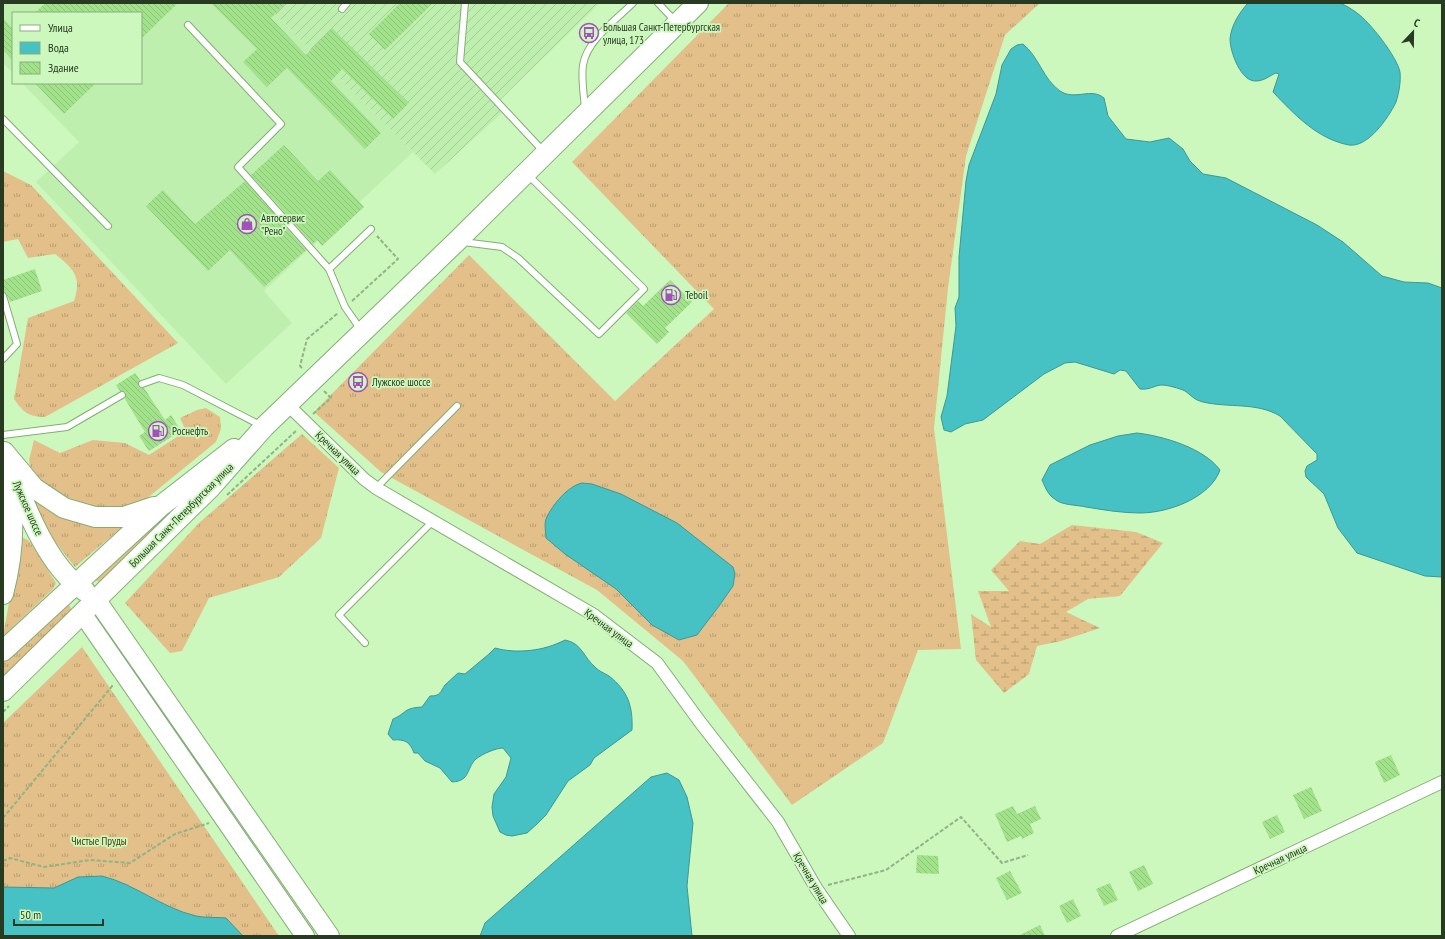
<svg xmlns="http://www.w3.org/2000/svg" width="1445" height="939" font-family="'PT Sans Narrow',sans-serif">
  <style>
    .built { fill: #bfefae }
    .industrial { fill: url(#industrial-furrows) }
    .grass { fill: url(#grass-tufts) }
    .wetland { fill: url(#wetland-marsh) }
    .water { fill: #46c1c4; stroke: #3d9894 }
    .building { fill: url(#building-back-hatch) }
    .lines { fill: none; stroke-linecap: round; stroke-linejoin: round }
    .service-casing { stroke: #84ad75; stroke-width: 8 }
    .minor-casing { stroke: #84ad75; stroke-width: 14 }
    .secondary-casing { stroke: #84ad75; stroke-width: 20 }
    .primary-casing { stroke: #84ad75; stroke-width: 22 }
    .path { stroke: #91b385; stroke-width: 2; stroke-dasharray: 4 2; stroke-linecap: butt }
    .service { stroke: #fff; stroke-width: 6 }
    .minor { stroke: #fff; stroke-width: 12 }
    .secondary { stroke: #fff; stroke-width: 18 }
    .primary { stroke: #fff; stroke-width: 20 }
    .labels { text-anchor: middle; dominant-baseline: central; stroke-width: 3.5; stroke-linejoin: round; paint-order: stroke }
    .poi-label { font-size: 11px; fill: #293a23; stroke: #ccf8bd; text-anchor: start }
    .street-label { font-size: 11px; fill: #293a23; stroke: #ccf8bd }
    .park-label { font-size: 11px; fill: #50380e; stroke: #ccf8bd }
  </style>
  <defs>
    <pattern id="industrial-furrows" width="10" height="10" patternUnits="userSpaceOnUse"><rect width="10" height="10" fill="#bfefae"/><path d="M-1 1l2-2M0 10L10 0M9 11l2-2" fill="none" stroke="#a4ce95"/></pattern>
    <pattern id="grass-tufts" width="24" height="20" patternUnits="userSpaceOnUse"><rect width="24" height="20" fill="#e3c089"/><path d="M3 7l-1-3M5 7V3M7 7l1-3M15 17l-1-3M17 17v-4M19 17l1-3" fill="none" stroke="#b89d70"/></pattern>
    <pattern id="wetland-marsh" width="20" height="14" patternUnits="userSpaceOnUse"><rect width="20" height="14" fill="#e3c089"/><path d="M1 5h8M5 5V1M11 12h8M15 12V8" fill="none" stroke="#b89d70"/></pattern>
    <pattern id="building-back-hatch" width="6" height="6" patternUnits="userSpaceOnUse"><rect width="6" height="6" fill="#a1e28a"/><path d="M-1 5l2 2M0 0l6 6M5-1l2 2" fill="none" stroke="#8bc377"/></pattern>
  </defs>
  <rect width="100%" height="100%" fill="#ccf8bd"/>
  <path class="built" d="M3 3H264L413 152 264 291 292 323 226 384 36 182 79 142 22 83H141V13H13V73L3 63Z"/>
  <path class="industrial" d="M264 3H600L495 105 502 113 435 174Z"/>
  <path class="grass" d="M729 3H1040L1005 35 966 156 948 288 934 428 961 649 918 650 883 743 792 805 683 661 597 590 381 472 314 412 469 255 615 401 714 309 572 162Z
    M3 171 31 185 178 343 45 417C29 417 23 412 14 399L28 318 74 301C82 277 74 269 55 254L28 258 18 239 3 242Z
    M206 408 220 417 221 429 216 442 140 504 111 512 86 505 50 490 32 476 29 460 34 440 60 453 93 440 125 443 149 455 186 431 180 418 197 410Z
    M302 434 339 468 321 538 279 577 209 598 182 651 170 653 125 603 199 523Z
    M218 469 105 582 96 581V572Z
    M33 499 93 525 121 528 75 567 44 528Z
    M21 537 26 539 30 542 56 583 53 589 3 636Z
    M63 601 70 606 72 613 3 681V659Z
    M82 647 279 936H3V723Z"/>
  <path class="wetland" d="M1072 525 1136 532 1163 543 1120 596 1088 599 1066 612 1100 628 1061 641 1037 646 1029 674 1004 693 976 660 971 614 991 627 978 591H1009L991 570 1020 541 1040 544Z"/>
  <path class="water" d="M1248 3C1260 3 1337 1 1342 4 1347 6 1353 10 1357 13 1370 22 1397 57 1400 72 1401 81 1399 93 1396 102 1389 117 1368 148 1349 145 1317 139 1294 114 1273 92L1279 74 1276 73C1269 76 1264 81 1256 81 1241 82 1230 52 1230 39 1231 26 1239 13 1248 3Z
    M1023 44C1039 57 1043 79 1060 91 1075 101 1091 87 1104 98L1108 116 1126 139 1150 142 1169 138 1183 149 1190 161 1203 174 1226 178 1317 225 1343 242 1382 276 1404 282 1428 283 1442 288V577L1425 576 1357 553 1338 528 1324 494 1306 477 1305 471 1307 466 1317 460V454L1280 416C1257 402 1228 408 1203 402 1194 400 1191 395 1185 391 1179 388 1167 385 1161 385 1153 386 1150 390 1140 389L1126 371 1120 370 1114 374 1075 362 1065 363 1044 374 983 420 965 424 951 432 944 430 941 417 947 396 956 326 955 308 959 297V257L966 181 969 165 996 94 1002 65 1011 49 1017 45Z
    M1137 433C1163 436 1204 448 1220 470 1210 498 1168 513 1140 513 1122 513 1104 510 1086 507 1077 505 1062 505 1056 500 1048 495 1046 489 1042 480L1050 465 1090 445 1118 436Z
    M582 483 592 484 621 494 677 523 733 567 735 574 733 586 719 606 697 635 679 640 652 625 616 589 565 554 546 538C546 533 544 524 546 519 552 505 568 486 582 483Z
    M565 640C582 643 583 657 596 668 599 671 604 673 609 676 628 691 633 706 632 730L594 758 590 765 568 781 546 815 537 824 527 833 512 836 506 835 500 832 493 816 492 807 494 794 506 777 511 758 503 748C496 748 482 754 476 759 466 768 471 781 452 782L440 768 425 761 418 753H414C410 742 405 739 393 740L388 734 393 719C407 713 403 708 422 707L430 696C441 696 440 692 445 685 449 681 454 677 458 673L465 674 489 654 495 648C517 654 544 651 565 640Z
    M667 773 679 780 687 797 693 823 687 886 692 936H480L485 923 651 777Z
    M102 876C135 884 162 908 196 916 205 918 217 917 226 918L243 936H3V887L54 888 78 877Z"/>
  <path class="building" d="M45 3H178L141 39V13H35Z
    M211 3H286L271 18 306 55 332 28 409 103 393 119 342 69 331 81 381 133 365 149 287 68 267 87 243 62 257 49Z
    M400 3H433L385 50 369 34Z
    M3 18 13 29V61L3 50Z
    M35 83H96L64 114Z
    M284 145 318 181 330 170 364 207 322 246 317 240 313 244 251 175Z
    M245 181 306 250 264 287 230 250 208 271 146 206 163 190 195 224Z
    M35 269 42 291 10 302 6 293 3 292V280Z
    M670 280 692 302 665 328 669 332 657 344 626 313 638 301 643 306Z
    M135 373 140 380 138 386 141 388H144L165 420 171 415 181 431 149 451 139 436 145 432 125 399 126 392 120 391 116 385Z
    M1391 755 1400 775 1384 783 1375 762Z
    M1311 787 1322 811 1304 819 1293 795Z
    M1013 806 1017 814 1035 806 1041 819 1030 824 1034 833 1022 839 1021 836 1007 842 995 814Z
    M1277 815 1285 832 1270 839 1262 822Z
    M917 855 938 856 939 874 916 873Z
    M1144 865 1153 884 1138 891 1129 872Z
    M1010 871 1022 893 1007 900 996 878Z
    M1110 883 1118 900 1104 906 1096 889Z
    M1073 899 1081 916 1067 923 1059 906Z
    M1040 925 1045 936H1018Z"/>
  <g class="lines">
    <g class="service-casing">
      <path id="service" d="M465 3 460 62 544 152
        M658 3 676 22
        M342 9 347 3
        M188 25 281 124 238 167 329 269 345 307 361 330
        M585 109C584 95 581 78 583 65 587 40 616 20 633 3
        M3 119 108 226
        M463 242 502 247 518 258 599 334 644 289 528 175
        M329 269 371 229
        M3 296 17 344 3 359
        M142 384 159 378 183 385 262 426
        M3 435 67 427 122 395
        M376 488 457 406
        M365 643 339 615 433 521"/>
    </g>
    <g class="minor-casing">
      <path id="minor" d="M288 405 364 479 376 488 594 615 657 663 700 722 778 822 816 888 849 936
        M1117 936 1442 782"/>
    </g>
    <g class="secondary-casing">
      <path id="secondary" d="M96 599 330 936
        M82 613 305 936"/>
    </g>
    <g class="primary-casing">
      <path id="primary" d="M4 452 34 488 64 508 95 517H124L154 507
        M10 468C25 507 49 569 85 591
        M3 594C12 560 15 521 9 485
        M3 651 162 505 234 449
        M3 691 210 488 264 427 457 241 698 3"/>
    </g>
    <path class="path" d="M352 301 398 259 377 236
      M302 368 300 366 307 339 338 313
      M313 414 331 398 323 390
      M227 495 297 430
      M3 712 9 706
      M3 818 113 685
      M3 861 10 858 44 867 90 860 130 863 175 834 209 823
      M828 885 886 870 961 817 1002 863 1028 855"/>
    <use href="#service" class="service"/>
    <use href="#minor" class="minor"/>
    <use href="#secondary" class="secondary"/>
    <use href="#primary" class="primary"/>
  </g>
  <defs>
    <g id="bus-ring" transform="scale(1)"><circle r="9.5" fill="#ccf8bd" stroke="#a44fbe" stroke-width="1.5"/><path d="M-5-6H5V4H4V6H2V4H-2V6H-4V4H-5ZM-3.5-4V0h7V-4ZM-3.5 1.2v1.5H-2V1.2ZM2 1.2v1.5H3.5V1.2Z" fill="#a44fbe"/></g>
    <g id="shop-ring" transform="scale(1)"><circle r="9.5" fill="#ccf8bd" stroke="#a44fbe" stroke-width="1.5"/><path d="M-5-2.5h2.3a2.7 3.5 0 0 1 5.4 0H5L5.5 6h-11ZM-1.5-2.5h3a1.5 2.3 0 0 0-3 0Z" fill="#a44fbe"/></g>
    <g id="fuel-ring" transform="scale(1)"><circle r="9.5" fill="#ccf8bd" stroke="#a44fbe" stroke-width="1.5"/><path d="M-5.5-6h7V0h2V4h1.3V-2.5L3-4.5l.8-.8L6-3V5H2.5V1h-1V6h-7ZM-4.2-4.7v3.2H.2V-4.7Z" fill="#a44fbe"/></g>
  </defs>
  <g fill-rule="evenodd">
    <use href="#bus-ring" x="589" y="33"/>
    <use href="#shop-ring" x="247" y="224"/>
    <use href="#fuel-ring" x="671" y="295"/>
    <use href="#bus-ring" x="358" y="382"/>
    <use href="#fuel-ring" x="158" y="431"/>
  </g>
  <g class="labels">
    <g class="poi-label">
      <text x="603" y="27">Большая Санкт-Петербургская<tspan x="603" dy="13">улица, 173</tspan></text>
      <text x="261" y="218">Автосервис<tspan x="261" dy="13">"Рено"</tspan></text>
      <text x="685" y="295">Teboil</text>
      <text x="372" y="382">Лужское шоссе</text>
      <text x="172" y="431">Роснефть</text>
    </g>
    <g class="street-label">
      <text transform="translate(338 453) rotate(44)">Кречная улица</text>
      <text transform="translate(28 508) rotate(66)">Лужское шоссе</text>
      <text transform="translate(181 515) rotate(-45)">Большая Санкт-Петербургская улица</text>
      <text transform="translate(609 628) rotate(36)">Кречная улица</text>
      <text transform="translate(1280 859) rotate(-25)">Кречная улица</text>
      <text transform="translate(811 878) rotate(59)">Кречная улица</text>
    </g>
    <g class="park-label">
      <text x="99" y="841">Чистые Пруды</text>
    </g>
  </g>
  <rect width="1445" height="939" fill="none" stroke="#293a23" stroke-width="8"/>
  <rect x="12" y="12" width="130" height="72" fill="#ccf8bd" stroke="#8bac7f"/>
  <rect x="20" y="25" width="20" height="6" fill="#ffffff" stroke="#8bac7f"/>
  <text x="48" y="32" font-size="12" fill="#293a23">Улица</text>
  <rect x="20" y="42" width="20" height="12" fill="#46c1c4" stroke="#8bac7f"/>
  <text x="48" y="52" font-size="12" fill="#293a23">Вода</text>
  <rect x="20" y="62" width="20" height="12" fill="url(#building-back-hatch)" stroke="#8bac7f"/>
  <text x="48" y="72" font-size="12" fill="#293a23">Здание</text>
  <g transform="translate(1413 32) rotate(22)" stroke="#ccf8bd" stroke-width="3" paint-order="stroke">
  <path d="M0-3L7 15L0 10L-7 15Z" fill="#293a23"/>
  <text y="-6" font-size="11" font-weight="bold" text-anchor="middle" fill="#293a23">С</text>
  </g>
  <path d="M14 919v6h89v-6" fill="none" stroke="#293a23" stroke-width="2"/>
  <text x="20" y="919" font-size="12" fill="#293a23" stroke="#ccf8bd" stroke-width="3" paint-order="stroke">50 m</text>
</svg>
